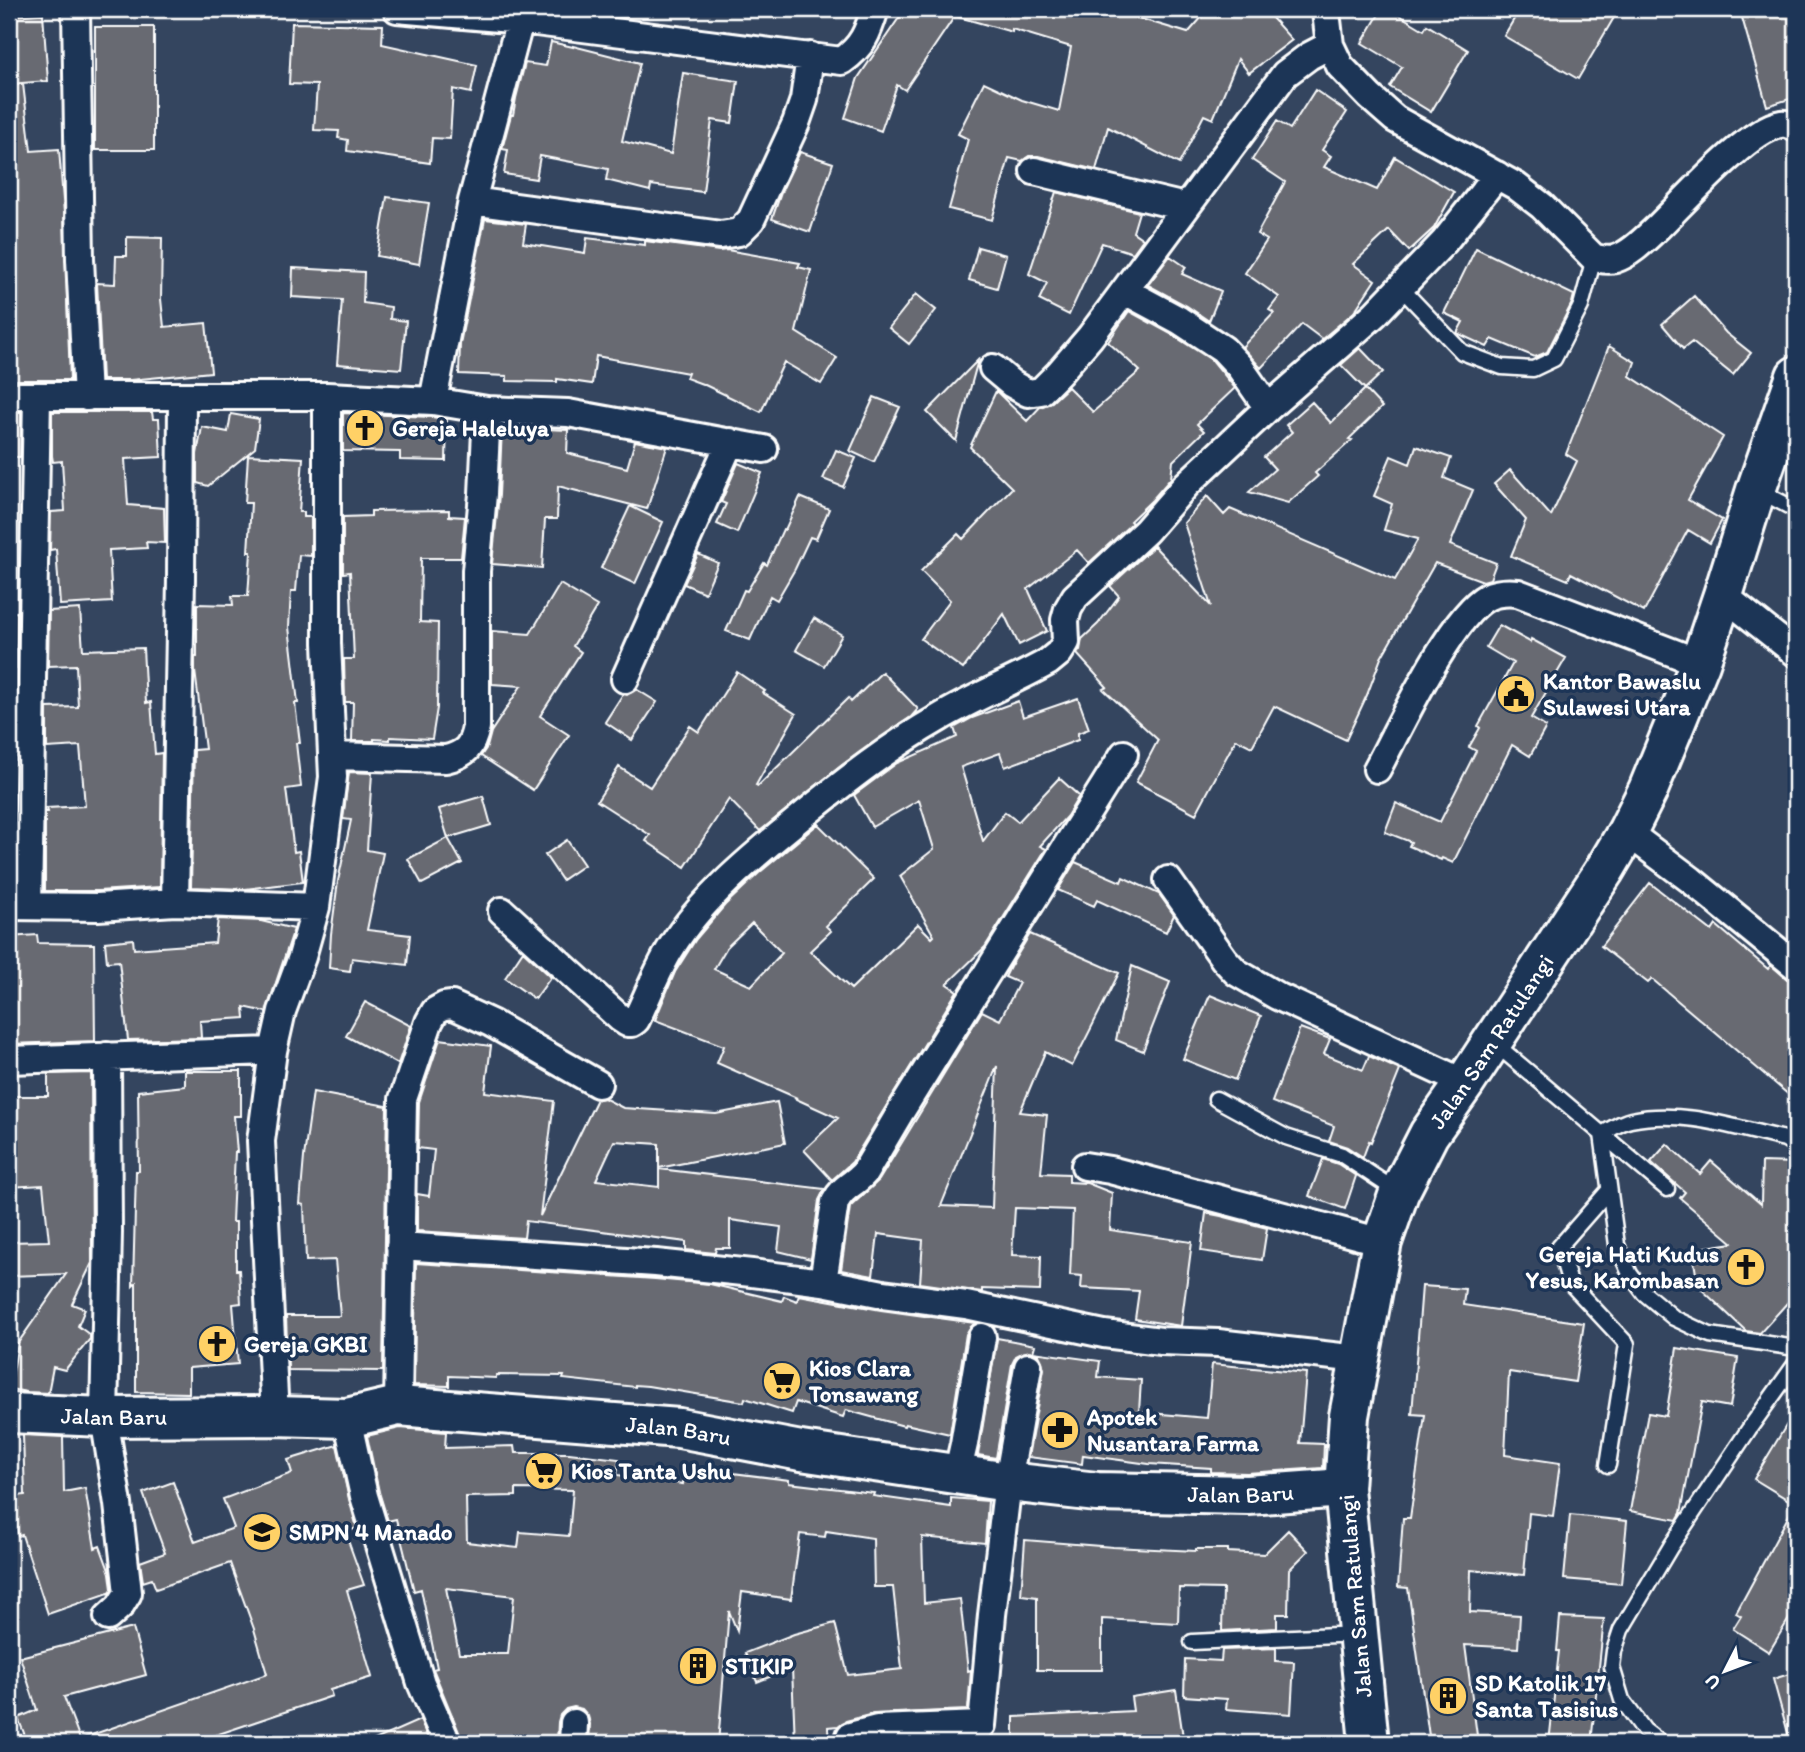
<svg xmlns="http://www.w3.org/2000/svg" width="1805" height="1752" font-family="Itim,sans-serif">
  <style>
    .building { fill: #686a72; stroke: #fff; stroke-width: 2; fill-rule: evenodd }
    .lines { fill: none; stroke-linecap: round; stroke-linejoin: round }
    .lane-casing { stroke: #fff; stroke-width: 19 }
    .street-casing { stroke: #fff; stroke-width: 32 }
    .secondary-casing { stroke: #fff; stroke-width: 44 }
    .highway-casing { stroke: #fff; stroke-width: 44 }
    .lane { stroke: #1d3557; stroke-width: 14 }
    .street { stroke: #1d3557; stroke-width: 26 }
    .secondary { stroke: #1d3557; stroke-width: 38 }
    .highway { stroke: #1d3557; stroke-width: 38 }
    .labels { text-anchor: middle; dominant-baseline: central; stroke-width: 7; stroke-linejoin: round; paint-order: stroke }
    .poi-label { font-size: 23px; font-weight: bold; fill: #fff; stroke: #1d3557; text-anchor: start }
    .street-label { font-size: 23px; fill: #fff; stroke: #1d3557 }
  </style>
  <rect width="100%" height="100%" fill="#34455f"/>
  <filter id="ink" filterUnits="userSpaceOnUse"><feTurbulence type="fractalNoise" baseFrequency=".0143" numOctaves="2"/><feDisplacementMap in="SourceGraphic" scale="14" xChannelSelector="R" yChannelSelector="G"/><feConvolveMatrix kernelMatrix="1 2 1 2 8 2 1 2 1" color-interpolation-filters="sRGB"/></filter>
  <g filter="url(#ink)">
    <path class="building" d="M905 9H1119L1118 12 1188 33 1209 9H1264L1292 40 1249 73 1238 59 1213 119 1204 115 1179 164 1108 127 1096 170 1038 156H1029L1022 161 1009 158 992 220 949 209 968 139 958 134 984 82 1022 100 1059 111 1071 47 1012 29V32L955 16 905 90 897 85 881 131 845 118 858 78Z
      M1382 9H1389L1424 30 1427 25 1468 50 1431 112 1390 87 1402 67 1362 43Z
      M1520 9H1619L1578 79 1504 36Z
      M1761 9H1796V97L1767 106 1741 14Z
      M43 14 48 81 9 84V16Z
      M292 23 383 25 382 44 477 65 471 93 453 89 450 139 432 138 430 163 347 151 348 140 338 138 339 131 314 130 317 85 289 84Z
      M95 27H154V150H95Z
      M551 42 573 47V46L640 63 622 141 671 154 683 73 738 81 732 123 712 120 703 192 651 185 650 191 606 180 608 169 540 156 536 179 504 174 508 150 502 149 511 115H513L516 98 525 63 546 66Z
      M9 84H23L31 151 59 149 64 213 70 380H9Z
      M1315 90 1347 112 1322 150 1331 156 1324 167 1377 190 1395 157 1454 192 1434 228 1409 251 1389 230 1353 264 1375 280 1354 312 1322 339 1302 324 1261 368 1242 347 1274 313 1269 310 1279 297 1245 273 1267 240 1257 234 1285 182 1252 160 1277 121 1290 129Z
      M800 152 833 163 810 232 772 219 782 190Z
      M1056 192 1139 212 1133 232 1143 239 1133 253 1102 243 1069 315 1039 300 1047 283 1029 274Z
      M387 197 429 203 419 264 377 256Z
      M485 219 526 224 523 243 585 253 587 238 645 245V241L719 251 727 250 800 263 798 267 811 270 796 332 837 358 821 384 784 362 761 412 705 385 686 378 688 373 596 356 592 384 557 379V382L507 381V376L459 374 460 344Z
      M127 237 162 238 161 299 164 327 206 323 211 372 130 380H102L97 283 115 284 116 256H127Z
      M978 247 1006 255 997 288 969 280Z
      M1476 248 1574 295 1572 303 1547 352 1535 357 1492 339 1487 347 1457 333 1463 322 1444 313Z
      M1170 256 1186 267 1182 274 1221 291 1209 321 1187 306 1148 285Z
      M293 268 364 272 363 303 391 307 390 319 406 321 401 369 337 364 342 300 292 297Z
      M916 294 936 310 909 344 889 328Z
      M1694 296 1726 333 1751 353 1733 375 1692 342 1683 349 1662 324Z
      M1129 311 1171 334 1213 361 1235 388 1197 424 1204 431 1173 461 1171 478 1152 500 1130 521 1132 523 1089 563 1077 550 1028 589 1047 631 1019 645 1004 614 963 669 921 639 950 600 921 571 958 534 963 539 1012 488 970 447 996 391 1027 421 1040 407 1052 402 1068 387 1093 412 1140 371 1108 342Z
      M1609 346 1635 362 1630 376 1723 437 1688 500 1722 520 1710 543 1688 530 1644 612 1571 573 1568 580 1511 556 1526 520 1494 484 1510 470 1551 516 1577 461 1566 454Z
      M1360 348 1383 372 1365 389 1341 365Z
      M978 360 956 441 927 412Z
      M1365 389 1382 407 1349 439 1352 440 1315 473 1318 476 1288 503 1249 492 1275 469 1264 457 1292 432 1286 425 1312 402 1331 423Z
      M874 397 900 407 874 462 850 451Z
      M9 412H21L20 457H9Z
      M52 412H152L153 419H159L161 457 125 459 128 505 164 508 165 543 146 542 147 548 109 550 112 602 60 605 56 549 50 550 51 512 65 511 62 461 53 462 52 456Z
      M343 413 431 417 447 419 446 461 400 460V452L343 451Z
      M231 414 259 419 255 448 208 486 197 483V454L202 427 228 432Z
      M502 427 568 430 567 453 627 468 635 441 667 447 647 509 558 486 557 519H545L542 568 492 564 499 495Z
      M1416 446 1451 458 1444 478 1473 490 1450 545 1496 563 1490 579 1483 581 1435 563 1381 658 1367 695 1346 740 1274 706 1252 747 1236 739 1196 814 1136 782 1158 740 1103 689 1107 687 1077 654 1080 650 1082 639 1098 624 1119 596 1110 586 1154 546 1211 606 1184 523 1207 496 1224 515 1230 509 1395 580 1418 539 1384 530 1392 504 1374 496 1391 456 1410 464Z
      M836 450 856 458 843 487 823 479Z
      M248 455 303 458 299 512H304V517H311V556L299 555 296 591H291L289 627 298 703H295L300 743H296L301 787 286 789 294 852 299 851 303 882 245 889 191 887 194 750 205 749 195 671V657H197V604L233 605 232 596H248L251 552H248L251 503H245Z
      M738 463 762 473 737 533 717 524 726 504 721 502Z
      M800 497 829 509 816 539 810 537 795 569 777 600 770 596 750 640 726 631 744 590 747 591 764 563 767 565 783 529 785 530Z
      M630 506 663 522 635 584 601 568Z
      M449 510V516L465 517 461 558H421L420 622 438 623 437 708 432 739 390 737V740L374 739V741H352L353 702H345L344 659H354L350 572 343 573V517L371 516V511Z
      M698 554 718 563 705 593 684 584Z
      M560 584 597 606 573 646 581 652 540 716 569 735 533 790 481 756 487 747 491 732 521 686 492 684V631L530 634Z
      M80 609 83 650 143 648 146 703 151 702 155 754 162 753 160 887 98 891H45V812H48L47 808 85 806 80 746 47 748V708L78 707 76 665 48 666 49 611Z
      M17 612 16 668H9V613Z
      M814 618 842 635 824 666 796 650Z
      M1499 625 1530 642 1531 639 1566 658 1531 718 1546 727 1530 756 1512 745 1453 863 1442 858 1441 860 1409 846 1411 842 1385 832 1396 803 1440 822 1476 751 1469 747 1480 728 1478 726 1513 663 1486 647Z
      M737 672 765 691 763 693 796 714 756 785 758 786 848 698 851 702 882 672 918 709 911 717 842 765 760 831 729 799 685 867 646 841 650 835 597 801 619 767 650 787 690 726 699 732Z
      M636 689 657 702 632 740 605 722 623 694 627 695Z
      M1078 698 1089 729 1078 733V740L1005 767 1000 753 961 767 983 841 1005 812 1018 822 1059 778 1079 796 1067 816 1040 846 1046 849 985 947 947 984 957 991 852 1162 832 1180 804 1150 838 1118 794 1098H797L717 1063 724 1046 655 1020 675 972 696 939 725 905 759 873 818 824 874 879 826 926 831 931 810 951 851 989 918 924 932 938 934 936 900 876 934 849 919 800 872 827 854 795 897 763 957 737 954 728 972 718 1018 701 1023 717ZM752 923 782 953 751 986 714 969 727 947Z
      M9 710H16L15 749 9 750Z
      M349 772 372 773 367 850 383 853 367 930 410 935 407 965 352 958 350 971 329 968 331 934 338 881 351 820 343 819Z
      M483 796 491 825 448 838 439 809Z
      M9 814H14L13 882H9Z
      M448 838 462 863 422 884 408 859Z
      M567 840 584 865 562 880 545 855Z
      M1075 862 1121 882 1123 877 1159 894 1174 915 1166 932 1097 900 1094 906 1058 890Z
      M1650 883 1712 931 1716 925 1768 969 1771 965 1787 979 1796 981V1101L1652 979 1648 983 1601 946Z
      M218 919 261 921 294 929 266 1012 244 1007 245 1018 200 1021 201 1038 128 1040 119 961 107 962 105 942 133 939 134 949 215 943Z
      M1030 934 1119 973 1072 1066 1045 1052 1020 1112 1047 1115 1041 1173 1069 1174V1182L1087 1183 1112 1193 1110 1230 1192 1242 1181 1326 1135 1319 1139 1291 1081 1288 1082 1276 1070 1275 1073 1210 1015 1208 1012 1255 1041 1256 1040 1291 982 1289V1292L920 1283 923 1240 878 1234 873 1276 841 1270 850 1207 879 1180 982 1011 1000 1020 1019 983 1005 977 1010 967ZM997 1066 992 1208 941 1206Z
      M37 935 38 943 94 944 95 1041 9 1044V937Z
      M523 951 551 977 535 999 505 978Z
      M1132 966 1170 982 1143 1051 1116 1040Z
      M1210 995 1261 1016 1235 1080 1183 1059Z
      M365 1002 411 1026 398 1064 346 1036Z
      M1300 1028 1330 1039 1324 1054 1363 1070 1369 1056 1400 1070 1371 1142 1369 1141 1363 1157 1347 1147 1329 1141 1334 1126 1272 1102Z
      M440 1039 491 1046 485 1092 554 1101 540 1216 597 1099 604 1098 623 1108 716 1114 777 1102 785 1143 659 1168V1144L614 1141 596 1180 659 1187V1169L825 1189 819 1200 811 1259 778 1251 781 1227 730 1220V1248H716L715 1253 686 1250V1242L526 1221 524 1238 417 1231V1194L429 1196 434 1150 418 1148 419 1102Z
      M185 1071H241V1116H234L237 1152H235L232 1222H236V1270H239L241 1303 233 1304 238 1364 189 1368V1393L136 1392V1283L133 1286 136 1171H139L138 1091 185 1086Z
      M91 1073 92 1263 72 1304 85 1309 78 1326 90 1335V1339L65 1370 53 1367 48 1393 27 1392 10 1389 18 1343 66 1274 9 1276V1242L49 1241 43 1185 9 1187V1096H48V1074Z
      M313 1092 387 1106 383 1371 288 1370 286 1316H340L335 1260 306 1261 304 1205 300 1204 304 1157Z
      M1667 1144 1700 1174 1711 1161 1761 1204 1762 1162 1796 1163V1293L1760 1333 1746 1331 1698 1286 1692 1249 1733 1243 1680 1198 1685 1192 1651 1162Z
      M1323 1159 1338 1164 1356 1176 1345 1209 1309 1196Z
      M1206 1213 1221 1216 1267 1228 1262 1260 1201 1251Z
      M416 1263 655 1279 710 1284 782 1301 784 1296 797 1301 799 1295 881 1310 975 1323 970 1328 966 1334 950 1434 905 1424 904 1426 846 1410 843 1417 796 1402 792 1413 745 1398 744 1402 648 1386 635 1385V1387L563 1379 564 1376 496 1375V1378L449 1376V1386L414 1385Z
      M1422 1286 1465 1289 1463 1305 1584 1323 1575 1382 1509 1372 1505 1455 1560 1463 1553 1516 1529 1513 1524 1575 1471 1570 1470 1612 1520 1615 1518 1648 1465 1645 1478 1743H1430L1408 1588 1398 1587 1403 1518H1410L1425 1415 1412 1414Z
      M997 1338 1035 1345 1033 1352 1100 1361 1098 1377 1141 1380 1139 1412 1207 1418 1212 1364 1306 1373 1300 1443 1324 1444 1323 1468 1247 1473 1211 1472V1468L1149 1464 1083 1455 1082 1464 1028 1457 1044 1369 1042 1361 1039 1355 1030 1351 1022 1353 1016 1356 1012 1364 996 1458 978 1455Z
      M1677 1348 1738 1358 1730 1407 1702 1402 1681 1513 1677 1520 1630 1511 1648 1413 1666 1416Z
      M1796 1409V1607L1769 1652 1733 1629 1741 1616 1736 1613 1795 1504 1754 1479Z
      M400 1428 446 1432 445 1448 514 1446 515 1453H569L619 1459 617 1475 683 1484 685 1467 789 1480V1483L874 1493 873 1496 951 1507V1498L988 1501 985 1543 922 1537 924 1603 960 1599 968 1671 971 1670 968 1710 873 1714 846 1721 838 1726 828 1727 829 1743H795L792 1668 757 1682 745 1653 794 1634 835 1623 848 1675 902 1669 893 1587H874L873 1538 826 1531 825 1537 800 1534 791 1599 742 1592 737 1631 729 1611 718 1743H589L590 1724 588 1716 582 1709 574 1707 566 1709 560 1715 558 1722 557 1743H463L461 1737 433 1669 437 1668 421 1589 414 1591 396 1519 388 1521 379 1492 367 1436ZM516 1489 573 1490 569 1536 520 1532 518 1548 467 1542 466 1497 516 1496ZM446 1588 514 1596 508 1654H459Z
      M23 1435 63 1437 64 1492 85 1488 95 1548 100 1546 110 1573 112 1589 109 1593 48 1614 22 1535 18 1536 12 1497 25 1495Z
      M337 1445 349 1499 357 1528 345 1532 364 1585 347 1590 372 1677 330 1690 332 1696 192 1743H28L18 1718 37 1710 20 1657 133 1628 146 1675 64 1697 80 1739 267 1674 254 1629 230 1563 156 1589 152 1579 143 1582 140 1562 165 1553 143 1493 173 1482 195 1542 234 1528 223 1499 292 1473 288 1460Z
      M1570 1515 1627 1521 1621 1584 1564 1579Z
      M1288 1530 1308 1551 1289 1570 1288 1614H1277V1628L1222 1631 1223 1589 1179 1588 1178 1623 1102 1619V1670H1037V1597L1021 1595 1025 1540 1113 1547 1196 1551V1549H1228V1552L1264 1554Z
      M1560 1617 1604 1619 1591 1743H1549L1559 1651H1557Z
      M1276 1648V1661L1294 1662 1291 1714 1226 1709 1227 1699 1184 1696 1185 1659 1221 1661 1222 1650Z
      M1796 1672V1739L1790 1740 1773 1679Z
      M1176 1690 1183 1737 1138 1743H1014V1717L1133 1711 1131 1697Z
      M420 1720 430 1743H368Z"/>
    <g class="lines">
      <g class="lane-casing">
        <path id="lane" d="M1401 288 1462 352 1502 367 1533 369 1554 359 1581 306 1594 258
          M1758 490 1796 510
          M1493 1042 1667 1189
          M1216 1099 1286 1137 1342 1155 1398 1192
          M1796 1146 1785 1139C1735 1128 1683 1109 1631 1120 1621 1122 1611 1129 1602 1134L1617 1245 1630 1274 1644 1293 1674 1318 1710 1335 1796 1348
          M1608 1465 1627 1344 1570 1283 1559 1247 1609 1190
          M1192 1642 1357 1634
          M1661 1743 1644 1730 1622 1700 1612 1667 1614 1651 1621 1630 1671 1546 1749 1429 1796 1363"/>
      </g>
      <g class="street-casing">
        <path id="street" d="M76 9 80 259 87 397
          M397 9 520 20 842 61C863 46 868 32 875 9
          M1327 9 1326 12 1330 45 1340 66 1370 97 1395 119 1516 186 1542 206 1594 258C1601 259 1608 261 1615 259 1631 254 1646 238 1658 227 1684 202 1748 129 1781 124 1786 123 1792 126 1796 128
          M1034 171 1185 207
          M472 201 721 235 739 232 751 220 796 123 804 100 810 56
          M1125 291 1179 320 1223 349 1239 366 1268 408
          M993 368 1012 384 1028 393 1041 391 1059 373 1090 337 1285 74 1309 56 1330 45
          M9 396H327L433 401 487 410 568 413 764 449
          M433 401 472 201 523 9
          M1723 595 1796 653
          M625 679 730 442
          M333 756 446 759C466 754 472 747 476 727V571L483 494 487 410
          M1377 769C1398 730 1451 616 1487 597 1497 592 1507 592 1518 593L1700 663
          M1627 832 1691 880 1796 966
          M1168 880 1224 959 1236 972 1277 996 1465 1083
          M175 902 181 579 182 397
          M9 906 98 907 175 902 316 907
          M28 906 37 396
          M502 911 621 1019 627 1023H632L636 1020C648 996 657 970 671 948 701 898 757 853 801 817 845 781 890 746 939 718 974 697 1012 682 1048 662L1059 653 1066 642 1065 620 1068 609 1075 597 1146 531 1187 484 1268 408 1375 314 1444 242 1497 175
          M107 1056 108 1232 104 1417 118 1504 128 1593 120 1606 108 1617
          M9 1060 273 1051
          M1085 1166 1110 1170 1382 1242
          M400 1246 656 1263 752 1273 823 1282 883 1294 966 1305 1104 1334 1161 1341 1218 1343 1359 1359
          M823 1282 835 1202C844 1185 854 1185 865 1172L901 1111 1124 754
          M398 1406 403 1099 429 1022 435 1011 444 1006 452 1005 491 1023 598 1084
          M275 1416 261 1141 273 1051 282 1011 302 957 316 907 333 777 327 643V396
          M347 1418 364 1496 404 1627 421 1683 447 1743
          M957 1475 964 1444 982 1337
          M573 1743 574 1723
          M848 1743 850 1736 877 1729 982 1725 992 1615 1008 1482 1028 1367"/>
      </g>
      <g class="secondary-casing">
        <g id="secondary">
          <path id="s1" d="M9 1413 104 1417 275 1416 347 1418 398 1406 679 1428 801 1451 1008 1482 1097 1492 1248 1495 1344 1488"/>
        </g>
      </g>
      <g class="highway-casing">
        <g id="highway">
          <path id="s2" d="M1369 1743 1344 1488 1349 1416 1382 1242 1399 1193 1429 1134 1465 1083 1604 871 1627 832 1648 790 1700 663 1723 595 1756 490 1796 376"/>
        </g>
      </g>
      <use href="#lane" class="lane"/>
      <use href="#street" class="street"/>
      <use href="#secondary" class="secondary"/>
      <use href="#highway" class="highway"/>
    </g>
  </g>
  <defs>
    <g id="church-disc" transform="scale(2.0125)"><circle r="9.5" fill="#ffd166" stroke="#1d3557"/><path d="M-1.2-6h2.4v3.5h3.3v2.4h-3.3V6h-2.4V-.1h-3.3v-2.4h3.3Z" fill="#111"/></g>
    <g id="civic-disc" transform="scale(2.0125)"><circle r="9.5" fill="#ffd166" stroke="#1d3557"/><path d="M-.6-6.5H3V-4.5H.6V-3L4-1V1h2V6H-6V1h2V-1L-.6-3ZM-1.2 2.5V6h2.4V2.5Z" fill="#111"/></g>
    <g id="supermarket-disc" transform="scale(2.0125)"><circle r="9.5" fill="#ffd166" stroke="#1d3557"/><path d="M-6-5.5h2.5l.6 2H6L4.5 2H-2.5L-4.4-4H-6ZM-1.5 3.2a1.3 1.3 0 1 0 .1 0ZM3 3.2a1.3 1.3 0 1 0 .1 0Z" fill="#111"/></g>
    <g id="pharmacy-disc" transform="scale(2.0125)"><circle r="9.5" fill="#ffd166" stroke="#1d3557"/><path d="M-2-6h4v4h4v4h-4v4h-4v-4h-4v-4h4Z" fill="#111"/></g>
    <g id="school-disc" transform="scale(2.0125)"><circle r="9.5" fill="#ffd166" stroke="#1d3557"/><path d="M0-5L7-2L0 1L-7-2ZM-4 1L0 2.5L4 1V4Q0 6-4 4Z" fill="#111"/></g>
    <g id="building-disc" transform="scale(2.0125)"><circle r="9.5" fill="#ffd166" stroke="#1d3557"/><path d="M-4-6H4V6H1V3H-1V6H-4ZM-2.5-4.3h1.7v1.8h-1.7ZM.8-4.3h1.7v1.8H.8ZM-2.5-1h1.7V.8h-1.7ZM.8-1h1.7V.8H.8Z" fill="#111"/></g>
  </defs>
  <g fill-rule="evenodd">
    <use href="#church-disc" x="365" y="428"/>
    <use href="#civic-disc" x="1516" y="694"/>
    <use href="#church-disc" x="1746" y="1267"/>
    <use href="#church-disc" x="217" y="1344"/>
    <use href="#supermarket-disc" x="782" y="1381"/>
    <use href="#pharmacy-disc" x="1060" y="1430"/>
    <use href="#supermarket-disc" x="544" y="1471"/>
    <use href="#school-disc" x="262" y="1532"/>
    <use href="#building-disc" x="698" y="1666"/>
    <use href="#building-disc" x="1448" y="1696"/>
  </g>
  <g class="labels">
    <g class="poi-label">
      <text x="392" y="428">Gereja Haleluya</text>
      <text x="1543" y="681">Kantor Bawaslu<tspan x="1543" dy="26">Sulawesi Utara</tspan></text>
      <text x="1719" y="1254" text-anchor="end">Gereja Hati Kudus<tspan x="1719" dy="26">Yesus, Karombasan</tspan></text>
      <text x="244" y="1344">Gereja GKBI</text>
      <text x="809" y="1368">Kios Clara<tspan x="809" dy="26">Tonsawang</tspan></text>
      <text x="1087" y="1417">Apotek<tspan x="1087" dy="26">Nusantara Farma</tspan></text>
      <text x="571" y="1471">Kios Tanta Ushu</text>
      <text x="289" y="1532">SMPN 4 Manado</text>
      <text x="725" y="1666">STIKIP</text>
      <text x="1475" y="1683">SD Katolik 17<tspan x="1475" dy="26">Santa Tasisius</tspan></text>
    </g>
    <g class="street-label">
      <text stroke="none"><textPath href="#s2" startOffset="735">Jalan Sam Ratulangi</textPath></text>
      <text stroke="none"><textPath href="#s1" startOffset="105">Jalan Baru</textPath></text>
      <text stroke="none"><textPath href="#s1" startOffset="672">Jalan Baru</textPath></text>
      <text stroke="none"><textPath href="#s1" startOffset="1239">Jalan Baru</textPath></text>
      <text transform="translate(1355 1596) rotate(-95)">Jalan Sam Ratulangi</text>
    </g>
  </g>
  <rect width="1805" height="1752" fill="none" stroke="#1d3557" stroke-width="35"/>
  <rect x="18" y="18" width="1770" height="1717" fill="none" stroke="#fff" stroke-width="2.5" filter="url(#ink)"/>
  <g transform="translate(1725 1671) rotate(228)" stroke="#1d3557" stroke-width="5" paint-order="stroke">
  <path d="M0-5L12 26L0 18L-12 26Z" fill="#ffffff"/>
  <text y="-10" font-size="19" font-weight="bold" text-anchor="middle" fill="#ffffff">U</text>
  </g>
</svg>
